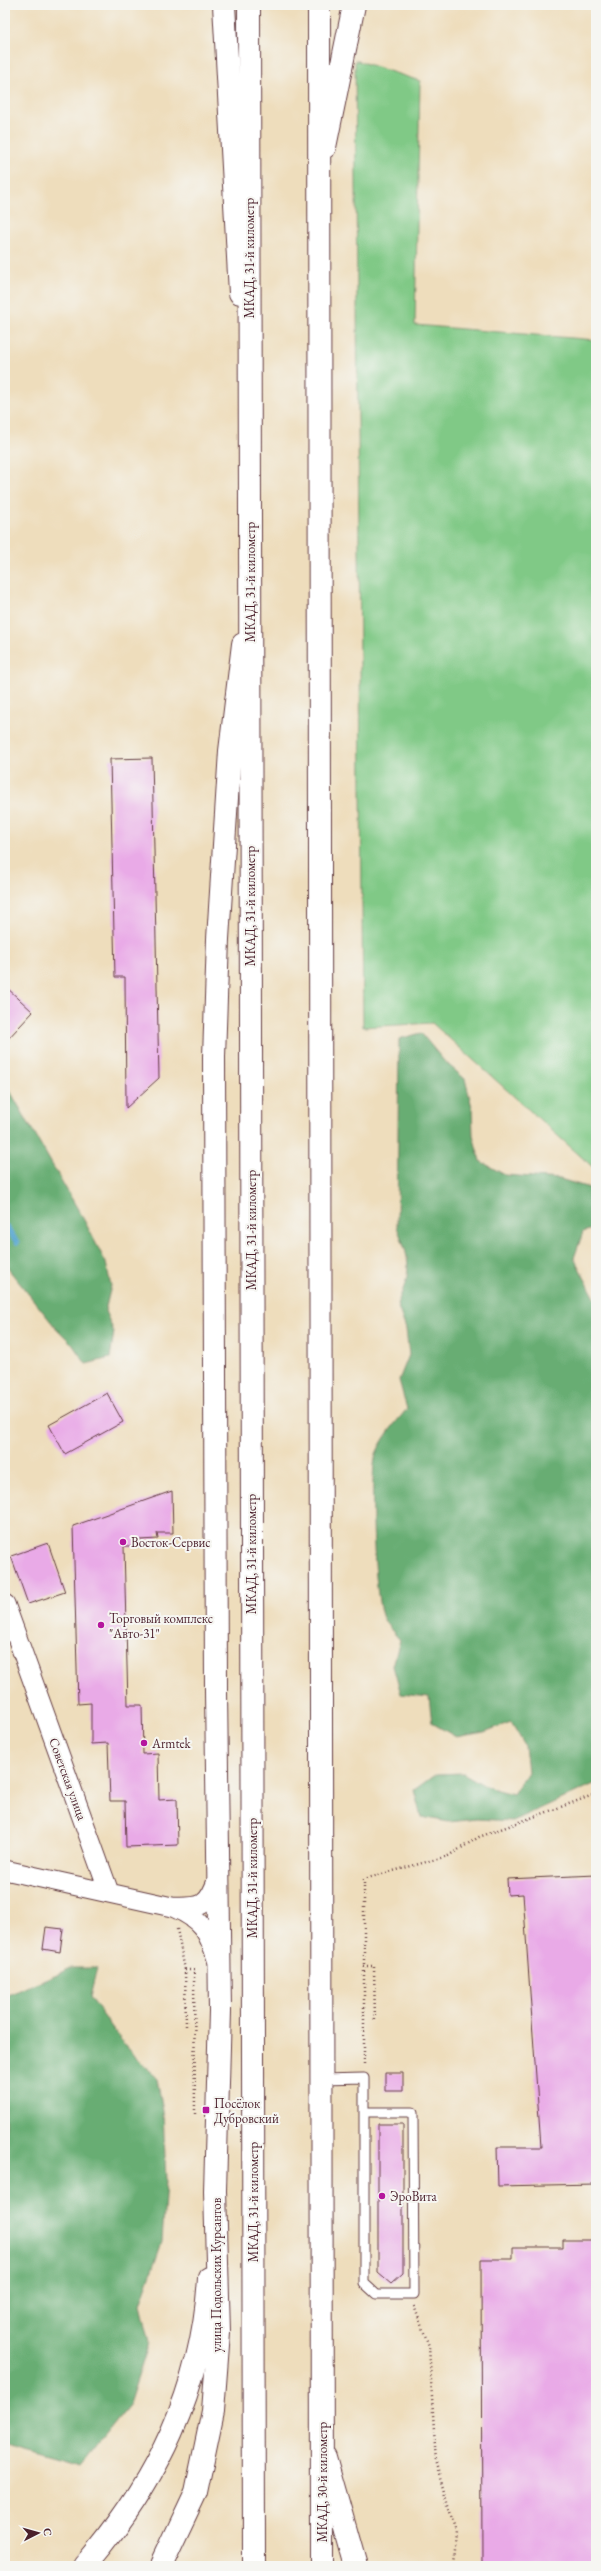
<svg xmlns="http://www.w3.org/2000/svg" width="601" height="2571" font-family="'EB Garamond',serif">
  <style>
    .green { fill: #80c986; stroke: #657458 }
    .forest { fill: #68ad73; stroke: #59664f }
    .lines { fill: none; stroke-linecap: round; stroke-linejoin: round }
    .stream { stroke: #56a6d0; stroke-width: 5.5 }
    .building { fill: #e9aae7 }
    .service-casing { stroke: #633c41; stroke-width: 11 }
    .minor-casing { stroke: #633c41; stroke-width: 21 }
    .tertiary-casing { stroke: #633c41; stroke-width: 24 }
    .secondary-casing { stroke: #633c41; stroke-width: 24 }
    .primary-casing { stroke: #633c41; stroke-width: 24 }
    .trunk-casing { stroke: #633c41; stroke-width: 24 }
    .path { stroke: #633c41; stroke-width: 2.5; stroke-dasharray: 1 3; stroke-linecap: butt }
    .service { stroke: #fff; stroke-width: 9 }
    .minor { stroke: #fff; stroke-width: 19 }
    .tertiary { stroke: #fff; stroke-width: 22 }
    .secondary { stroke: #fff; stroke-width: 22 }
    .primary { stroke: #fff; stroke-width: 22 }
    .trunk { stroke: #fff; stroke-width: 22 }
    .poi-dot { fill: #b5179e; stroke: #f6f6f2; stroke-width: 1.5 }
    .labels { text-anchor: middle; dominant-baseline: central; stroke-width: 4; stroke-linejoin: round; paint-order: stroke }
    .street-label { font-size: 13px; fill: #4a1f2b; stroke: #f6f6f2 }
    .poi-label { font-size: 13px; fill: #4a1f2b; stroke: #f6f6f2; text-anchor: start }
  </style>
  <rect width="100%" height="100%" fill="#f6f6f2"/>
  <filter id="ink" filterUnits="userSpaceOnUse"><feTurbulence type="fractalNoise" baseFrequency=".025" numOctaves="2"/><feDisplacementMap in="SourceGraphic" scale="8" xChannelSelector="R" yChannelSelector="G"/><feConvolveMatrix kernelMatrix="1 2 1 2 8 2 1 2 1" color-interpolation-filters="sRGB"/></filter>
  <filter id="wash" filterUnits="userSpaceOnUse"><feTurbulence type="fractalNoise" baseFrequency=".012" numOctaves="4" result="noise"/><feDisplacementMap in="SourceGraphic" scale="16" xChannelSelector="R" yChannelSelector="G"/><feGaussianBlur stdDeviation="0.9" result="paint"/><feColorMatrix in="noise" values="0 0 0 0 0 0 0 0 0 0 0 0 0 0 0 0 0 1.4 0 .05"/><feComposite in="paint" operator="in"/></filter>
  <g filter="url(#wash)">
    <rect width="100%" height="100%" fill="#eeddbc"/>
    <path class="green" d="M355 60 420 81 415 325 596 340V1170L432 1023 363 1027Z"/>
    <path class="forest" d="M421 1033 444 1061 465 1079 472 1107 473 1135 480 1161 505 1175 560 1179 596 1190V1228L583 1232 574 1258 596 1300V1783L513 1821 476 1819 449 1822 421 1817 414 1790 436 1774 463 1773 487 1787 513 1794 528 1772 525 1746 511 1722 484 1732 456 1737 432 1723 429 1697 401 1694 393 1666 400 1640C394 1633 387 1626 383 1618 374 1599 369 1474 376 1454 383 1437 395 1423 407 1409L399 1380 409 1355 406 1329 397 1304C413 1269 410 1261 397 1227L399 1039Z
      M5 1086 10 1091 84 1220 106 1263 111 1286 105 1311 114 1332 110 1358 86 1364 72 1344 56 1328 5 1265Z
      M71 1968H97L90 1997 124 2044 157 2079 163 2110 166 2181 162 2242 140 2305 149 2343 129 2404 80 2465 5 2444V1996Z"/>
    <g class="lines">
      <path class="stream" d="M5 1226 17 1242"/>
    </g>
    <g id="blocks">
      <path class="building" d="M152 758 159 1078 126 1108 125 977H115L110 759Z
        M5 986 33 1012 5 1042Z
        M107 1393 123 1422 65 1454 49 1425Z
        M172 1491 173 1533H157L158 1539 139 1540V1546H124L128 1705H142L143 1754 158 1753 159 1800 177 1799 178 1845 126 1847 125 1801H110L108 1743 91 1744V1703L78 1704 73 1526Z
        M48 1543 65 1592 28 1604 11 1556Z
        M596 1875V2184L498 2186 497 2147H541L523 1894 508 1895 507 1879Z
        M46 1927 63 1929 60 1952 43 1949Z
        M385 2073H403V2091H385Z
        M378 2124H403V2273L391 2284 378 2273Z
        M563 2240H595L596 2566H482L481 2259H513V2247H563Z"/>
    </g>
  </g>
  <g filter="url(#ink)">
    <use href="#blocks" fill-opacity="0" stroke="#633c41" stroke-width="1"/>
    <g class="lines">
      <g class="service-casing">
        <path id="service" d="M322 2079 364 2078V2283L376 2294H414L413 2112H364"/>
      </g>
      <g class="minor-casing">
        <path id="minor" d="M5 1604 109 1892
          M5 1870 172 1907C202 1908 208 1907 218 1878
          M175 1908C202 1920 208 1931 217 1959"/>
      </g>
      <g class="tertiary-casing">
        <path id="tertiary" d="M85 2566C157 2482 202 2390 209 2278"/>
      </g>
      <g class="secondary-casing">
        <path id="secondary" d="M325 2457 356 2566
          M161 2566 196 2492 213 2411 219 2332 215 2191 220 2011 216 1691 214 1057 218 939 230 751 243 644"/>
      </g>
      <g class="primary-casing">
        <path id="primary" d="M224 5 240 293
          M325 147 354 5"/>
      </g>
      <g class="trunk-casing">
        <path id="trunk" d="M249 5 254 2566
          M319 5 322 2566"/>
      </g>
      <path class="path" d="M177 1929 185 1970
        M363 1966H374L375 2023
        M186 2026 185 1970H194L195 2114
        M364 2064V1879L448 1856 479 1837 596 1794
        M414 2306 429 2346 436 2464 455 2530 453 2566"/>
      <use href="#service" class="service"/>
      <use href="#minor" class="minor"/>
      <use href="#tertiary" class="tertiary"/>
      <use href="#secondary" class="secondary"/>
      <use href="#primary" class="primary"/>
      <use href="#trunk" class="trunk"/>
    </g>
  </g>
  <g class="poi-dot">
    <circle cx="123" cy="1542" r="4"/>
    <circle cx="101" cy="1625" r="4"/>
    <circle cx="144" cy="1743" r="4"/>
    <rect x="202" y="2106" width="8" height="8" rx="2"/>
    <circle cx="382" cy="2196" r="4"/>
  </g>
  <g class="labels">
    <g class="street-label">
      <text transform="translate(249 258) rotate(-90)">МКАД, 31-й километр</text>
      <text transform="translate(250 582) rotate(-90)">МКАД, 31-й километр</text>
      <text transform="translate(250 906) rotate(-90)">МКАД, 31-й километр</text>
      <text transform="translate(251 1230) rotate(-90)">МКАД, 31-й километр</text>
      <text transform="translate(251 1554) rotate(-90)">МКАД, 31-й километр</text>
      <text transform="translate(68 1779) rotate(70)">Советская улица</text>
      <text transform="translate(252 1878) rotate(-90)">МКАД, 31-й километр</text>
      <text transform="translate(253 2202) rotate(-90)">МКАД, 31-й километр</text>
      <text transform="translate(216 2275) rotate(-90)">улица Подольских Курсантов</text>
      <text transform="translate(322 2482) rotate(-90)">МКАД, 30-й километр</text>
    </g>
    <g class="poi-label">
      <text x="131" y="1542">Восток-Сервис</text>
      <text x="109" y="1618">Торговый комплекс<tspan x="109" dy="15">"Авто-31"</tspan></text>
      <text x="152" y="1743">Armtek</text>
      <text x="214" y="2103">Посёлок<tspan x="214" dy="15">Дубровский</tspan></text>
      <text x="390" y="2196">ЭроВита</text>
    </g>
  </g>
  <rect width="601" height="2571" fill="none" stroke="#f6f6f2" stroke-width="20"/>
  <g transform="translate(38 2533) rotate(84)" stroke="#f6f6f2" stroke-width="3" paint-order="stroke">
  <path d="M0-3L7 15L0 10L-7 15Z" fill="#4a1f2b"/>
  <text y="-6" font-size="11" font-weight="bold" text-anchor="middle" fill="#4a1f2b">С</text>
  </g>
</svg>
